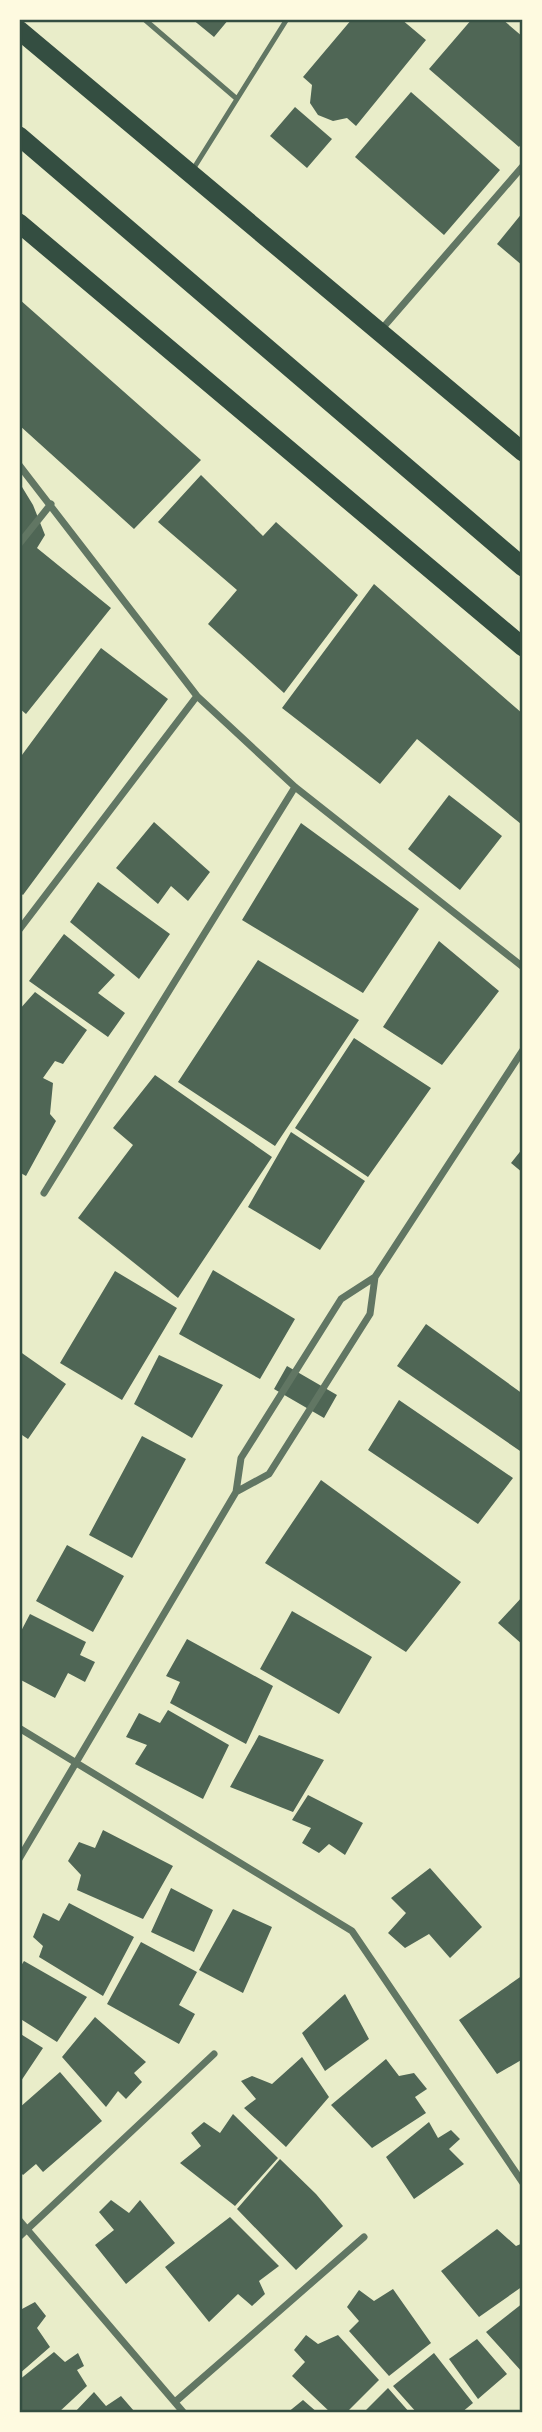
<svg xmlns="http://www.w3.org/2000/svg" width="542" height="2432" font-family="'Work Sans',sans-serif">
  <style>
    .building { fill: #4f6655 }
    .lines { fill: none; stroke-linecap: round; stroke-linejoin: round }
    .service { stroke: #617663; stroke-width: 5 }
    .minor { stroke: #617663; stroke-width: 7 }
    .trunk { stroke: #344e41; stroke-width: 19 }
    .neatline { fill: none; stroke: #344e41; stroke-width: 2.5 }
  </style>
  <rect width="100%" height="100%" fill="#e9edc9"/>
  <path class="building" d="M192 19H229L214 37Z
    M352 19H401L426 40 356 126 347 118 333 121 318 115 310 103 312 85 303 77Z
    M472 19H502L523 37V142L519 147 429 69Z
    M411 92 500 170 444 235 355 157Z
    M295 107 332 139 307 168 270 136Z
    M523 212V266L497 244Z
    M19 299 201 460 134 529 19 425Z
    M201 475 263 536 276 522 358 595 284 693 208 624 237 590 158 522Z
    M19 482 33 505 45 535 37 548 111 608 26 714 19 708Z
    M374 584 523 714 521 824 417 739 380 784 282 708Z
    M101 648 168 699 23 895 19 892V759Z
    M449 795 502 836 460 890 408 849Z
    M154 822 210 872 188 901 171 886 158 904 116 868Z
    M301 823 419 909 363 993 242 920Z
    M98 882 170 934 139 979 70 922Z
    M64 934 115 975 98 993 125 1013 108 1037 29 981Z
    M439 941 499 991 442 1065 383 1027Z
    M258 960 359 1020 275 1146 178 1082Z
    M35 992 87 1030 63 1064 55 1061 43 1078 53 1083 50 1114 56 1121 26 1176 19 1172V1010Z
    M354 1038 431 1088 368 1177 295 1128Z
    M155 1075 272 1157 178 1298 78 1218 133 1145 113 1128Z
    M291 1132 365 1181 320 1250 248 1207Z
    M523 1148V1173L511 1163Z
    M213 1270 295 1319 260 1379 179 1334Z
    M115 1271 177 1308 122 1400 60 1363Z
    M426 1324 523 1394V1453L397 1366Z
    M19 1351 66 1384 28 1439 19 1433Z
    M159 1355 223 1385 192 1438 134 1404Z
    M287 1366 337 1395 324 1418 274 1389Z
    M399 1400 513 1478 478 1524 368 1450Z
    M142 1436 186 1459 132 1558 89 1535Z
    M321 1480 461 1582 406 1652 265 1563Z
    M67 1545 124 1576 93 1632 36 1601Z
    M523 1596V1645L498 1623Z
    M292 1611 372 1657 339 1714 260 1669Z
    M30 1614 86 1642 80 1655 95 1662 85 1682 68 1673 55 1698 19 1679V1635Z
    M187 1639 273 1686 246 1744 170 1703 180 1682 166 1676Z
    M168 1710 229 1745 203 1799 135 1764 147 1745 126 1737 139 1713 160 1723Z
    M259 1735 324 1760 293 1812 230 1787Z
    M308 1795 363 1823 345 1855 329 1844 319 1853 302 1843 311 1828 292 1820Z
    M103 1830 173 1866 143 1919 77 1890 81 1875 68 1861 79 1842 95 1848Z
    M430 1868 482 1927 450 1958 429 1934 405 1948 388 1933 406 1913 391 1898Z
    M171 1888 213 1910 194 1952 151 1932Z
    M69 1903 134 1937 103 1996 39 1957 43 1946 33 1937 43 1913 59 1921Z
    M233 1909 272 1927 243 1993 199 1970Z
    M141 1942 197 1972 179 2005 195 2014 179 2044 107 2004Z
    M24 1961 87 1997 57 2042 19 2018V1969Z
    M523 1975V2059L497 2074 459 2020Z
    M345 1994 369 2039 325 2071 302 2033Z
    M95 2017 146 2062 134 2073 142 2082 126 2099 118 2091 106 2107 62 2057Z
    M19 2033 43 2048 19 2084Z
    M302 2057 329 2097 286 2147 244 2108 256 2099 241 2081 252 2076 272 2084Z
    M386 2059 399 2076 414 2073 427 2089 415 2097 426 2113 372 2148 331 2105Z
    M60 2072 102 2121 43 2172 36 2164 23 2175 19 2171V2108Z
    M233 2114 278 2158 235 2206 180 2163 201 2146 191 2133 204 2122 220 2133Z
    M429 2122 438 2138 451 2130 460 2139 449 2149 464 2164 414 2199 386 2157Z
    M280 2159 316 2194 343 2226 296 2270 237 2209Z
    M111 2200 129 2213 140 2200 175 2243 126 2284 95 2245 114 2230 99 2212Z
    M230 2217 279 2266 259 2281 265 2294 252 2306 238 2294 209 2322 165 2267Z
    M497 2229 516 2246 523 2243V2286L479 2317 441 2271Z
    M393 2289 431 2343 389 2376 349 2331 359 2321 347 2307 359 2290 374 2301Z
    M35 2302 46 2316 37 2328 50 2347 19 2374V2305L22 2309Z
    M523 2303V2373L486 2332Z
    M306 2335 318 2344 338 2335 379 2380 346 2413H331L292 2376 305 2362 294 2350Z
    M477 2339 507 2374 478 2399 449 2359Z
    M54 2352 65 2362 78 2353 84 2366 77 2370 87 2386 58 2413H19V2380Z
    M434 2353 473 2403 461 2413H417L393 2386Z
    M388 2388 410 2413H363Z
    M94 2392 106 2406 121 2396 134 2411 74 2413Z
    M303 2400 318 2413H287Z"/>
  <g class="lines">
    <path class="service" d="M144 19 237 99
      M192 171 287 19"/>
    <path class="minor" d="M380 331 523 166
      M19 465 197 696 295 787 523 967
      M19 544 51 504
      M19 930 197 696
      M44 1193 295 787
      M236 1492 269 1474 370 1314 375 1277
      M19 1728 352 1931 523 2183
      M19 1859 236 1492 241 1458 341 1299 375 1277 523 1050
      M19 2220 184 2413
      M19 2237 214 2054
      M175 2402 364 2237"/>
    <path class="trunk" d="M19 30 523 452
      M19 136 523 567
      M19 223 523 647"/>
  </g>
  <rect width="542" height="2432" fill="none" stroke="#fefae0" stroke-width="42"/>
  <rect x="21" y="21" width="500" height="2390" class="neatline"/>
</svg>
